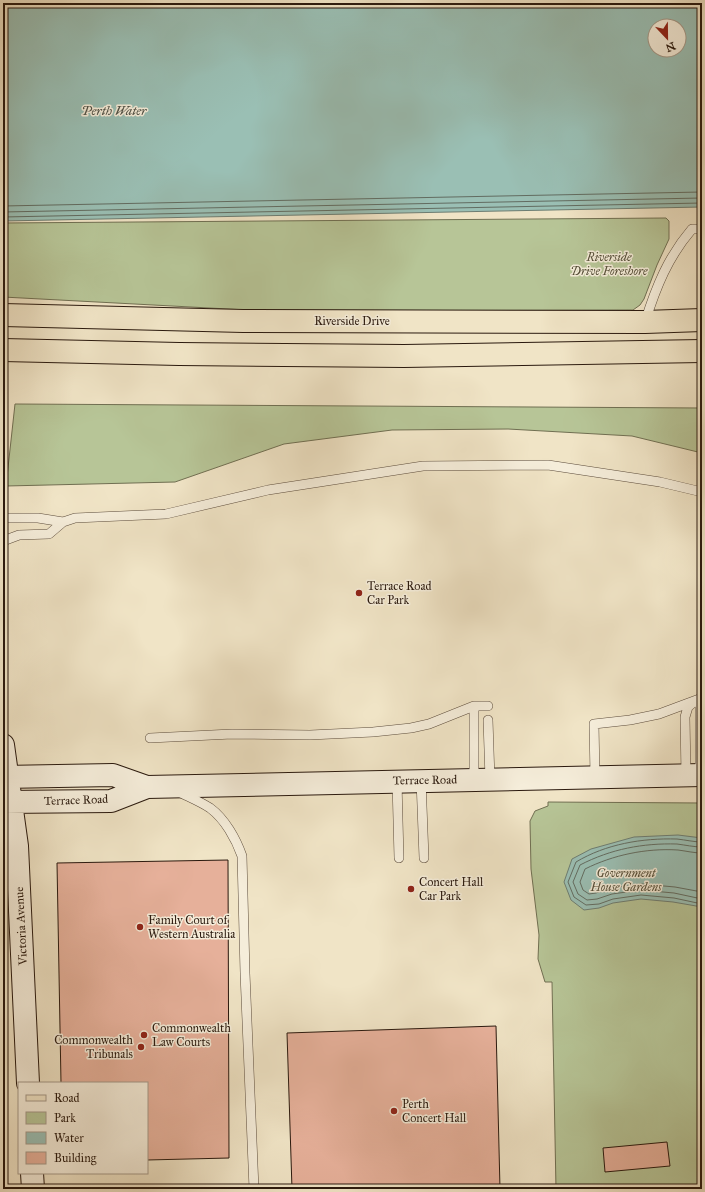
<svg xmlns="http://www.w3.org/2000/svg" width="705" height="1192" font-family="'IM FELL Great Primer',serif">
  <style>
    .green { fill: #b7c597; stroke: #706f52 }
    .water { fill: #9abfb4; stroke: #6d7d72; fill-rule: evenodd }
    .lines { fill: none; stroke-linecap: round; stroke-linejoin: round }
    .shore { stroke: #626c61; stroke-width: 1 }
    .building { fill: #e6b09a; stroke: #2a190e }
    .lane-casing { stroke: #5c4c3c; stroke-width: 10 }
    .secondary-casing { stroke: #2a190e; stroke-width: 24 }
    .primary-casing { stroke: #2a190e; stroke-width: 24 }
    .lane { stroke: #f5edda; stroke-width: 9 }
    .secondary { stroke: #f5edda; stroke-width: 22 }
    .primary { stroke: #f0e4c6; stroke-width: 22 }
    .poi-dot { fill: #8f2418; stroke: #f5edda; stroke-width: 1.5 }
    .labels { text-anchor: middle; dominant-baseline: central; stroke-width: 3; stroke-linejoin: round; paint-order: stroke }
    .park-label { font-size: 12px; font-style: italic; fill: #544d37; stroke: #f5edda }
    .street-label { font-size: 12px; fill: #2a190e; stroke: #f5edda }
    .poi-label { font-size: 12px; fill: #2a190e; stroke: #f5edda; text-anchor: start }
    .water-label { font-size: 13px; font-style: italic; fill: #515348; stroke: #f5edda }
  </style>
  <rect width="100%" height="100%" fill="#f0e4c6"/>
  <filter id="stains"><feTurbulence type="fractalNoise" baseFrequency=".005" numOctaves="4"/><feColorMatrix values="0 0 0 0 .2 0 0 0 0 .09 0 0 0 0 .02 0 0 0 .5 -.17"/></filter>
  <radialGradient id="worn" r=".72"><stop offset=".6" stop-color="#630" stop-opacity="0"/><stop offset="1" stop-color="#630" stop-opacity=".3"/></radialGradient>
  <path class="green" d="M666 218 669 221V239L657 265 644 299 640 305 633 310 266 311 3 297V223Z
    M15 404 702 408V453L632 436 508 429 392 430 284 444 175 482 6 486Z
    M548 802 702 803V1189H556L552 982H545L538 959 539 935 531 869 530 821 535 811 548 806Z"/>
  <path class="water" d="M3 3H702V207L3 221ZM655 26H679V50H655Z
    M678 835 702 838V907L673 902 641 899 613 903 599 908 584 910 571 900 564 882 572 859 591 849 634 837Z"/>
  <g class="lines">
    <path class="shore" d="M3 206 702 192
      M3 212 702 198
      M3 217 702 203
      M702 842C694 842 686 840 677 839 642 838 606 844 576 862L568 882 574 897 586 905 599 904 613 899 641 895 674 898 702 904
      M702 847C694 847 685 845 677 844 643 843 611 849 580 865L573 882 578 894 587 900 597 899 612 894 641 890 674 893 702 899
      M702 853C694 853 686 851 678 850 646 848 613 855 585 869L580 882 583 890 589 894 596 893 611 888 642 884 675 887 702 892"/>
  </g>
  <path class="building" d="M228 860 229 1158 147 1160V1083H61L57 863Z
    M496 1026 500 1189H292L287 1033Z
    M667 1142 670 1166 605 1172 603 1148Z"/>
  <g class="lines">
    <g class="lane-casing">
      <path id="lane" d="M645 322C656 287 668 257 692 229H702
        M3 518H38L63 522
        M3 541 19 535 49 534 63 522 75 518 166 514 268 490 423 466 548 465 660 482 702 492
        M700 699V775
        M488 720 490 779
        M150 738 232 734 310 735 373 732 411 728 429 724 474 706H488
        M686 775 685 717 688 707 695 701
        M595 776 594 724 630 720 659 714 702 698
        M474 779V706
        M421 780 424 858
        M397 782 399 858
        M179 792C189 797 201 802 210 808 225 819 236 839 242 856L245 973 254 1189"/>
    </g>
    <g class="secondary-casing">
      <path id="secondary" d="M3 745 17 846 28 1083
        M3 777 113 775 147 787 702 775
        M3 802 111 801 147 787
        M32 1173 33 1189"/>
    </g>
    <g class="primary-casing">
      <path id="primary" d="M3 315 243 321 645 322 702 320
        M3 350 179 354 404 356 702 351"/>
    </g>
    <use href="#lane" class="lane"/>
    <use href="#secondary" class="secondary"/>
    <use href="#primary" class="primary"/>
  </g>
  <g class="poi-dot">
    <circle cx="359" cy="593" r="4"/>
    <circle cx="411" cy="889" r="4"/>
    <circle cx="140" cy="927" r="4"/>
    <circle cx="144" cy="1035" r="4"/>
    <circle cx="141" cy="1047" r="4"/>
    <circle cx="394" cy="1111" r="4"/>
  </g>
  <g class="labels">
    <g class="park-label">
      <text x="609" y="257">Riverside<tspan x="609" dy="14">Drive Foreshore</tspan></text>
      <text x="626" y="873">Government<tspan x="626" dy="14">House Gardens</tspan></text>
    </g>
    <g class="street-label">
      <text x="352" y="321">Riverside Drive</text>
      <text transform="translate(425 780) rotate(-1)">Terrace Road</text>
      <text transform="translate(76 800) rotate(-2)">Terrace Road</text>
      <text transform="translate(21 926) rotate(-93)">Victoria Avenue</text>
    </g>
    <g class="poi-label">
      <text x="367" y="586">Terrace Road<tspan x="367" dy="14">Car Park</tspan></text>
      <text x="419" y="882">Concert Hall<tspan x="419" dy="14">Car Park</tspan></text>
      <text x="148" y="920">Family Court of<tspan x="148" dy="14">Western Australia</tspan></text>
      <text x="152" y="1028">Commonwealth<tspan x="152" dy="14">Law Courts</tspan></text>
      <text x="133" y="1040" text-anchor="end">Commonwealth<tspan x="133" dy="14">Tribunals</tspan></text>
      <text x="402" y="1104">Perth<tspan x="402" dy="14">Concert Hall</tspan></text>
    </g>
    <g class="water-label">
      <text x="114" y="111">Perth Water</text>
    </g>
  </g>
  <rect width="705" height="1192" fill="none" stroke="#f0e4c6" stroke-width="16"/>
  <rect x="4" y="4" width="697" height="1184" fill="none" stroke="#2a190e" stroke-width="2"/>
  <rect x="8" y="8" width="689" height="1176" fill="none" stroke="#2a190e"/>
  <rect x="18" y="1082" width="130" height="92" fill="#f5edda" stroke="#a49888"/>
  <rect x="26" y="1095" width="20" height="6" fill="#f0e4c6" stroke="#a49888"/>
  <text x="54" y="1102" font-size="12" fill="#2a190e">Road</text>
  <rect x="26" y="1112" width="20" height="12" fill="#b7c597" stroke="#a49888"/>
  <text x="54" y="1122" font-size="12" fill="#2a190e">Park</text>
  <rect x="26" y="1132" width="20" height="12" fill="#9abfb4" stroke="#a49888"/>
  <text x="54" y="1142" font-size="12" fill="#2a190e">Water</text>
  <rect x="26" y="1152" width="20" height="12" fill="#e6b09a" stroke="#a49888"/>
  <text x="54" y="1162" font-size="12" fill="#2a190e">Building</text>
  <g transform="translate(667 38) rotate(158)"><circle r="19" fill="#f5edda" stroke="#a49888"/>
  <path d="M0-3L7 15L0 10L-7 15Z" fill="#8f2418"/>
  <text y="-6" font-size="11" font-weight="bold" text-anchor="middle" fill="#2a190e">N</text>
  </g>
  <rect width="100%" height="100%" filter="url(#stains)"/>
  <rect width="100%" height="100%" fill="url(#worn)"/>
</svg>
